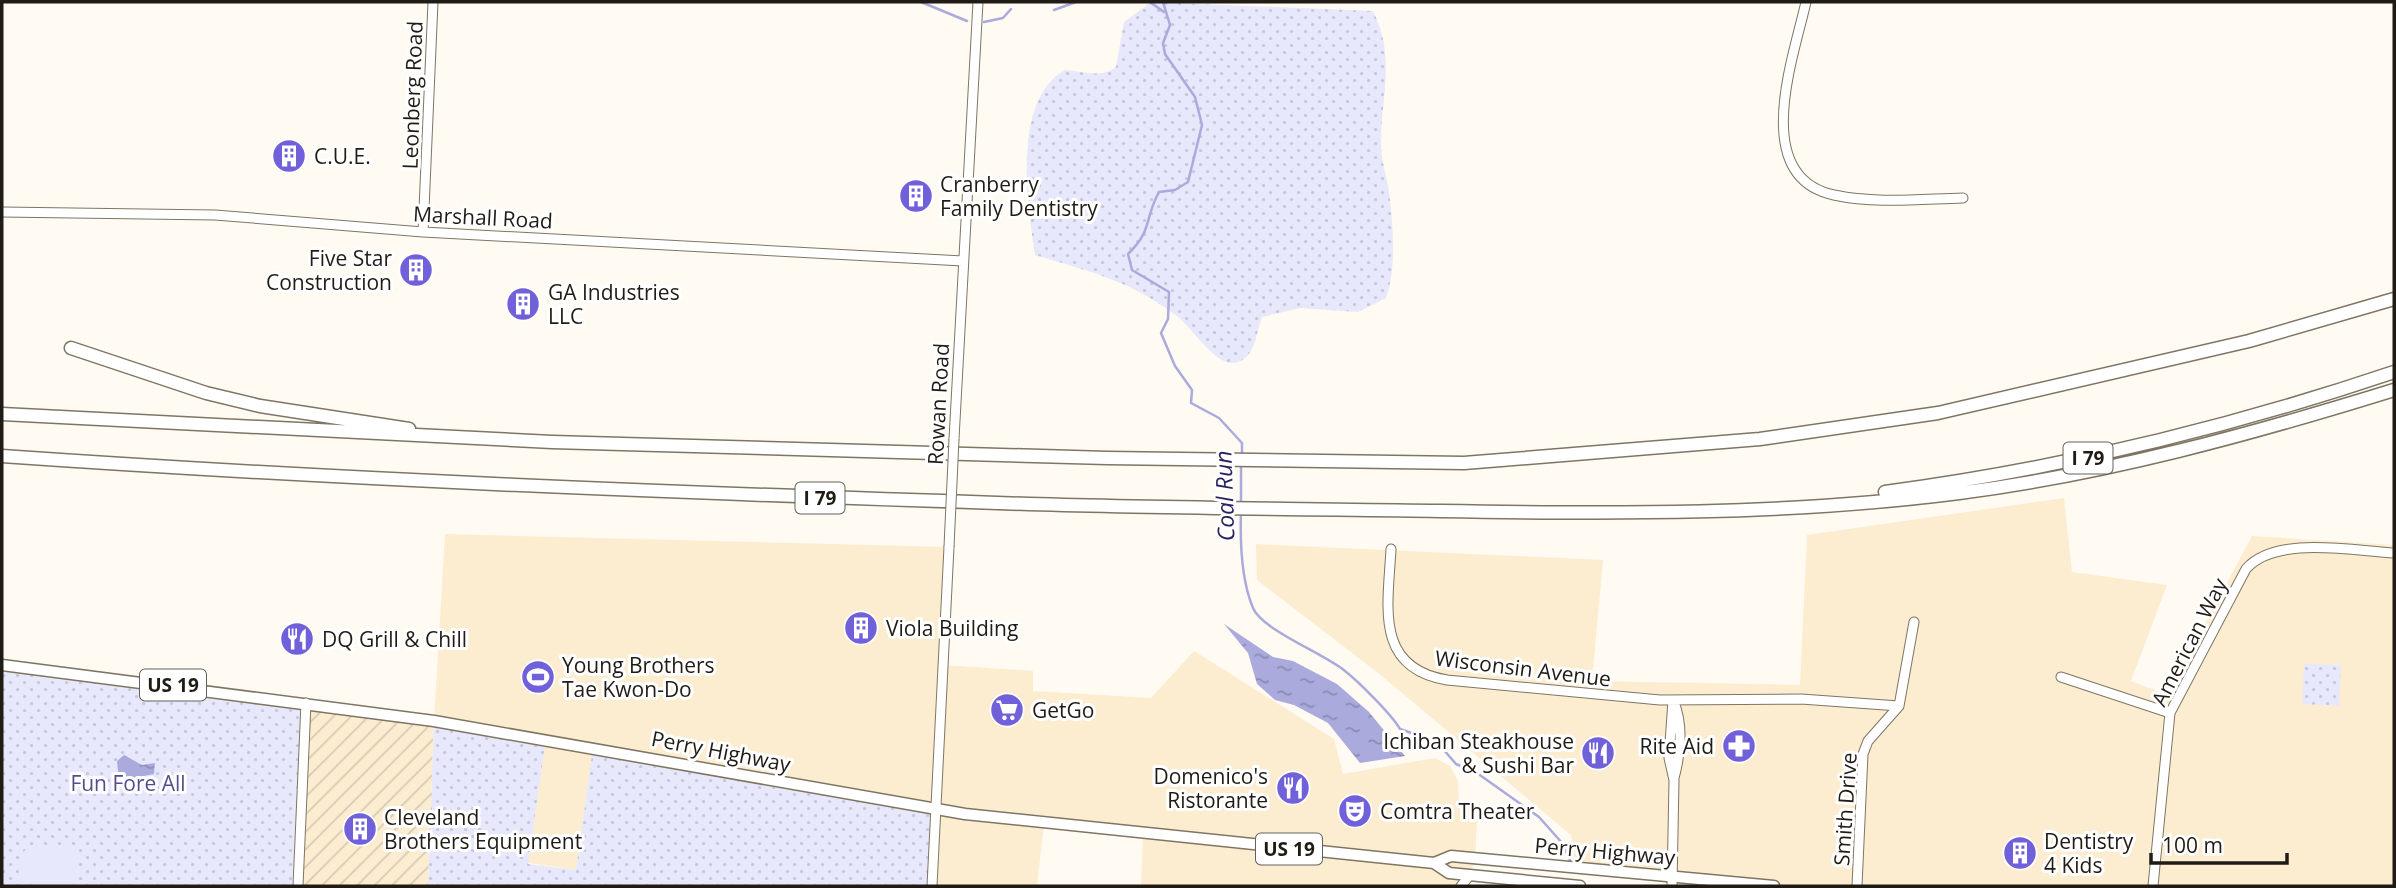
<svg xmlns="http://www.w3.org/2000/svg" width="2396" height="888" font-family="'Open Sans',sans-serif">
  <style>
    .built { fill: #fcedd1 }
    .industrial { fill: url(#industrial-furrows) }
    .grass { fill: url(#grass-dots) }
    .pitch { fill: #e7e8fb }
    .water { fill: url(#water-ripples) }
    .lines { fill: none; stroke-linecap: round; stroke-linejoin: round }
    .stream { stroke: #aad; stroke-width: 2.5 }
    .minor-casing { stroke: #7f7563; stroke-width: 11 }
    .major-casing { stroke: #7f7563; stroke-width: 13 }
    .highway-casing { stroke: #7f7563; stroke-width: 15 }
    .minor { stroke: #fff; stroke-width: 9 }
    .major { stroke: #fff; stroke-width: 10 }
    .highway { stroke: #fff; stroke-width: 12 }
    .minor-bridge-casing { stroke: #7f7563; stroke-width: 11; stroke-linecap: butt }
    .minor-bridge { stroke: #fff; stroke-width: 9 }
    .labels { text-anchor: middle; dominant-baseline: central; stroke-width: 6; stroke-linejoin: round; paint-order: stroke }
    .shield { fill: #fff; stroke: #63605b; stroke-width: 2 }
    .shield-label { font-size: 19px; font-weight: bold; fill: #201c15 }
    .street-label { font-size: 21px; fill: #201c15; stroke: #fff }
    .poi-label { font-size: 21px; fill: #201c15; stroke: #fff; text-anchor: start }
    .park-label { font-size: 21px; fill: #524e8e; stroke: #fff }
    .water-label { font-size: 23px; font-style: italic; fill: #2a225e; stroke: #fff }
  </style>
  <defs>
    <pattern id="industrial-furrows" width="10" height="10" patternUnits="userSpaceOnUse" patternTransform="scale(1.75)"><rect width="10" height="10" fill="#fcedd1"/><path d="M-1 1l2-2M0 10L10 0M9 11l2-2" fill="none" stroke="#d8cbb3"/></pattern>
    <pattern id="grass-dots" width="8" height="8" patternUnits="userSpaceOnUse" patternTransform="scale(1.75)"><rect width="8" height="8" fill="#e7e8fb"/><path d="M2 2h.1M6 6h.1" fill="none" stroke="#c6c6d6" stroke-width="1.8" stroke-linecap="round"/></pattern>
    <pattern id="water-ripples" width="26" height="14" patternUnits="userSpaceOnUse" patternTransform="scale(1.75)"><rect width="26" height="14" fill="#aad"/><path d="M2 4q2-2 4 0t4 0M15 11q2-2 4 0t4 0" fill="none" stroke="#8a8ab2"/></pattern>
  </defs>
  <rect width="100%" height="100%" fill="#fffaf2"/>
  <path class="built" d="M2064 498 2072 572 2167 585 2131 681 2167 695 2252 536 2394 545V886H1672V877L1576 868 1571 835 1382 676 1257 580 1256 544 1603 560 1592 681 1800 685 1807 535Z
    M445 534 949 547 943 665 1033 671V691L1151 698 1194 651 1334 739 1343 774 1435 758 1450 766 1458 781 1459 803 1478 804 1475 858 1470 875 1461 886H1141L1143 834 1044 824 1037 886H932L593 748 576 870 528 863 434 721Z"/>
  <path class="industrial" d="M306 703 434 721 428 886H298Z"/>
  <path class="grass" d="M1151 2 1373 11C1396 57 1381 96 1381 143 1381 158 1385 171 1388 186 1393 218 1397 268 1386 298L1358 312 1300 308 1262 317C1256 332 1256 356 1238 362 1217 370 1193 328 1177 316 1129 280 1091 272 1035 255 1028 206 1011 100 1065 70 1083 71 1100 79 1116 67L1124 22Z
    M2304 664 2341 665 2339 706 2302 704Z
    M2 666 306 703 298 886H2Z
    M434 721 546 739 528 864 576 870 593 747 935 809 932 886H428Z"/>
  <path class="pitch" d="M68 838C79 854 82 868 72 886L23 884C16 867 16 859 29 846L60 845Z"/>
  <path class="water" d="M1224 624 1273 657 1293 661 1337 684 1369 712 1405 756 1360 763 1328 723 1294 705 1275 700 1257 684 1248 653Z
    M124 755 142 765 155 763 154 774 119 781 117 761Z"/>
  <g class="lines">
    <path class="stream" d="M921 2 967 21
      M1150 2 1164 12
      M1163 2 1170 25 1163 43 1165 54 1195 97 1202 125 1188 182 1175 190 1159 192C1144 219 1153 230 1128 254L1132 270 1169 292 1168 319 1161 333 1175 366 1192 390 1191 403 1219 418 1242 443V456
      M1054 10 1076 2
      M984 22 1003 18 1011 9
      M1241 505V463
      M1241 512C1240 542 1241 579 1253 608 1262 630 1325 654 1345 671 1359 682 1392 715 1400 729L1437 742 1456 764 1477 773 1539 817 1563 844 1572 865"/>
    <g class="minor-casing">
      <path id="minor" d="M1806 2C1794 56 1749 177 1834 195 1875 204 1921 199 1963 198
        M2 212 215 215 423 232 963 261
        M423 232 433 2
        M954 439 978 2
        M1391 549C1388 606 1374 668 1447 680L1660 700 1801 699 1899 706
        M2061 677 2170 713
        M1673 700C1684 725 1681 752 1674 778
        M298 886 306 703
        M932 886 949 547
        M1461 886 1470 875
        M1672 886 1674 780 1669 758 1673 700
        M1857 886 1863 754 1868 741 1899 706 1914 622
        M2153 886 2170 713 2246 569C2275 535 2353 551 2394 553"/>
    </g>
    <g class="major-casing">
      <path id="major" d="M2 665 434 721 965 814 1434 863 1449 873 1580 886
        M1434 863 1451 856 1774 886"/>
    </g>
    <g class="highway-casing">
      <path id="highway" d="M71 348 206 393 260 406 409 429
        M2 414 552 442 1107 458 1464 463 1760 439 1938 413 2249 341 2394 299
        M2 456C344 480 686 493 1029 504 1166 508 1303 509 1440 511 1612 514 1788 515 1959 493 2107 474 2252 434 2394 390
        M1885 492C2059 469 2228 428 2394 372"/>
    </g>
    <use href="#minor" class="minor"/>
    <use href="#major" class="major"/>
    <use href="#highway" class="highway"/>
    <g class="minor-bridge-casing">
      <path id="minor-bridge" d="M949 547 954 439"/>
    </g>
    <use href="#minor-bridge" class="minor-bridge"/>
  </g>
  <defs>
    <g id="building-disc" transform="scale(1.75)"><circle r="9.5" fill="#7061db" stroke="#fff"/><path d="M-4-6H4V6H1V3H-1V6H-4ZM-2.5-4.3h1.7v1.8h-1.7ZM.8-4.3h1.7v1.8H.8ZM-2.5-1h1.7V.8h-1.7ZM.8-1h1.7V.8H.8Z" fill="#fff"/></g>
    <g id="restaurant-disc" transform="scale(1.75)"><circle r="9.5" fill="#7061db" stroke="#fff"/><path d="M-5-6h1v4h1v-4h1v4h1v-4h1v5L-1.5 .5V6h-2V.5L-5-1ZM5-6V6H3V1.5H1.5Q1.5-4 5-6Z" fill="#fff"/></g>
    <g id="stadium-disc" transform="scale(1.75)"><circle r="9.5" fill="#7061db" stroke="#fff"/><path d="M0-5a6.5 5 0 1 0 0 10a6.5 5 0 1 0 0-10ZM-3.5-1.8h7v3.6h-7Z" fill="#fff"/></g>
    <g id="supermarket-disc" transform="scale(1.75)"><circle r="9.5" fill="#7061db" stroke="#fff"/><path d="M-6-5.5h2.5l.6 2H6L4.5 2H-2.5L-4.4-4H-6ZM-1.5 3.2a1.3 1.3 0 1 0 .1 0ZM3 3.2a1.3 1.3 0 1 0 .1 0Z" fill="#fff"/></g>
    <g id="pharmacy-disc" transform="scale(1.75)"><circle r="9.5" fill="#7061db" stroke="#fff"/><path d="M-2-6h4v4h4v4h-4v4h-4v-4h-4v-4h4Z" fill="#fff"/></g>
    <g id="theatre-disc" transform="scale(1.75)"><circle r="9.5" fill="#7061db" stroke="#fff"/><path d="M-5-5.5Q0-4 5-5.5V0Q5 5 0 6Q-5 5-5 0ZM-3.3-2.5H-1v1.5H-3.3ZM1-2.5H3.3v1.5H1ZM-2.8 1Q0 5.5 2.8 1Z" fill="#fff"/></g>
  </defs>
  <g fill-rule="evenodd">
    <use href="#building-disc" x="289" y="156"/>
    <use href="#building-disc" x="916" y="196"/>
    <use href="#building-disc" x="416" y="270"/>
    <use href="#building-disc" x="523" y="304"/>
    <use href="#building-disc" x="861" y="628"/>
    <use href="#restaurant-disc" x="297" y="639"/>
    <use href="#stadium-disc" x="538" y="677"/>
    <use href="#supermarket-disc" x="1007" y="710"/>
    <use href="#pharmacy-disc" x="1739" y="746"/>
    <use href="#restaurant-disc" x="1598" y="753"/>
    <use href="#restaurant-disc" x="1293" y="788"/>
    <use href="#theatre-disc" x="1355" y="811"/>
    <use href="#building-disc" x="360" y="829"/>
    <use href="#building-disc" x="2020" y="853"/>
  </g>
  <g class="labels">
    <g class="shield">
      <rect x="2063.5" y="442.5" width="49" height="31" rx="5"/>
      <rect x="795.5" y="482.5" width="49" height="31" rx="5"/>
      <rect x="140" y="669.5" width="66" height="31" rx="5"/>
      <rect x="1256" y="833.5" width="66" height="31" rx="5"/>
    </g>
    <g class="shield-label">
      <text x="2088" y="458">I 79</text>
      <text x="820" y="498">I 79</text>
      <text x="173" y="685">US 19</text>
      <text x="1289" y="849">US 19</text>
    </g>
    <g class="street-label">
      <text transform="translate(412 95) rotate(-88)">Leonberg Road</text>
      <text transform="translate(483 217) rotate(3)">Marshall Road</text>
      <text transform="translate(938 404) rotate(-87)">Rowan Road</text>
      <text transform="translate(2189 642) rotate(-63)">American Way</text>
      <text transform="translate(1523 668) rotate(7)">Wisconsin Avenue</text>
      <text transform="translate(721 751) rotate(11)">Perry Highway</text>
      <text transform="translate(1845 809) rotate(-86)">Smith Drive</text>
      <text transform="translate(1605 851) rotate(5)">Perry Highway</text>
    </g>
    <g class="poi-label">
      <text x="314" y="156">C.U.E.</text>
      <text x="940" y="184">Cranberry<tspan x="940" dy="24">Family Dentistry</tspan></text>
      <text x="392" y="258" text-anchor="end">Five Star<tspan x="392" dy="24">Construction</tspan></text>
      <text x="548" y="292">GA Industries<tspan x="548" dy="24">LLC</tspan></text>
      <text x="886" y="628">Viola Building</text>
      <text x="322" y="639">DQ Grill &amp; Chill</text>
      <text x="562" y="665">Young Brothers<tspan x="562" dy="24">Tae Kwon-Do</tspan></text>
      <text x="1032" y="710">GetGo</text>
      <text x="1574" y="741" text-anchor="end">Ichiban Steakhouse<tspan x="1574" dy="24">&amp; Sushi Bar</tspan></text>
      <text x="1714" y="746" text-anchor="end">Rite Aid</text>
      <text x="1268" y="776" text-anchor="end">Domenico's<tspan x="1268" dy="24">Ristorante</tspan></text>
      <text x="1380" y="811">Comtra Theater</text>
      <text x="384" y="817">Cleveland<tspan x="384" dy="24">Brothers Equipment</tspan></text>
      <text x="2044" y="841">Dentistry<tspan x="2044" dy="24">4 Kids</tspan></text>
    </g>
    <g class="park-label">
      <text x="128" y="783">Fun Fore All</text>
    </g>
    <g class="water-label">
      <text transform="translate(1224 496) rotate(-92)">Coal Run</text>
    </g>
  </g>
  <rect width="2396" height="888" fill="none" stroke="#201c15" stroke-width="7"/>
  <path d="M2151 853v10h136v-10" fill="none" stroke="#201c15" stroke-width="3.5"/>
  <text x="2162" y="853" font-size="21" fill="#201c15" stroke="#ffffff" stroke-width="5" paint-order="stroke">100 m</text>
</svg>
